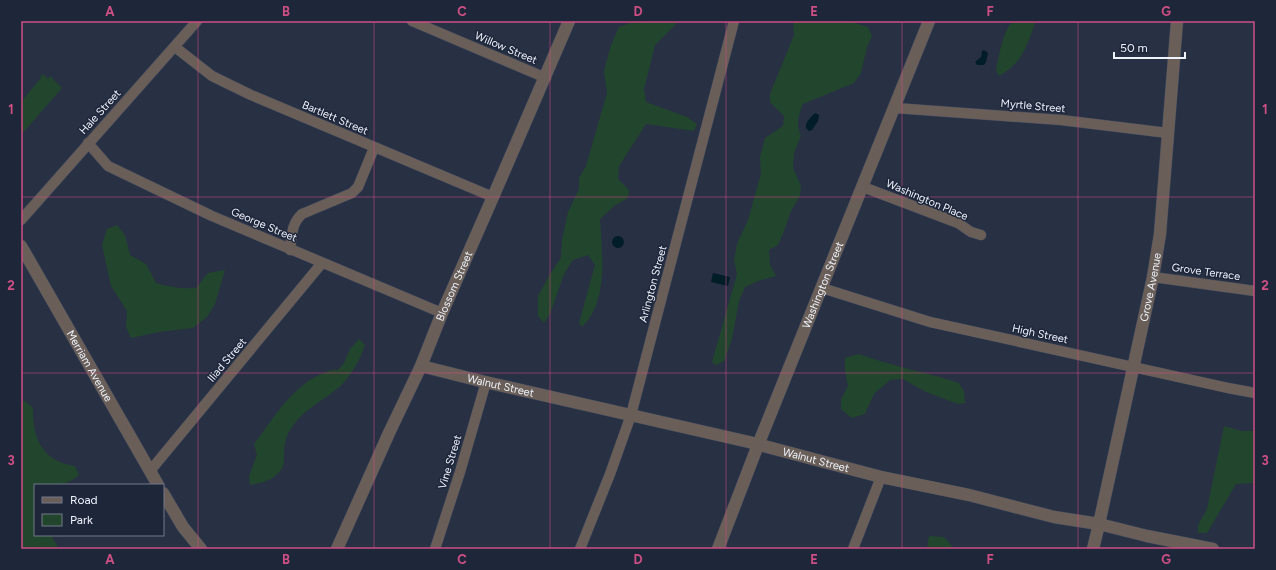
<svg xmlns="http://www.w3.org/2000/svg" width="1276" height="570" font-family="Figtree,sans-serif">
  <style>
    .green { fill: #22462d }
    .water { fill: #001d28 }
    .lines { fill: none; stroke-linecap: round; stroke-linejoin: round }
    .minor-casing { stroke: #444b5e; stroke-width: 11 }
    .tertiary-casing { stroke: #444b5e; stroke-width: 13 }
    .minor { stroke: #6a5f58; stroke-width: 10 }
    .tertiary { stroke: #6a5f58; stroke-width: 12 }
    .grid { fill: none; stroke: #cd4f84; stroke-width: 1; stroke-opacity: 0.55 }
    .labels { text-anchor: middle; dominant-baseline: central; stroke-width: 3; stroke-linejoin: round; paint-order: stroke }
    .street-label { font-size: 11px; fill: #eef3fd; stroke: #1e263a }
    .neatline { fill: none; stroke: #cd4f84; stroke-width: 1.5 }
    .grid-label { font-size: 13px; text-anchor: middle; font-weight: bold; fill: #cd4f84 }
  </style>
  <rect width="100%" height="100%" fill="#283044"/>
  <path class="green" d="M648 21H679L655 45 644 89 646 102 687 117 697 124 694 131 646 124 619 166 618 179 629 190 628 198 614 206 600 219C602 252 609 301 582 327L579 323 595 265 588 255 573 260 564 274 550 314 544 323 538 316V296L550 274 561 258 562 240 568 212 579 189V178L586 166 607 93 604 71 611 45 619 27 630 23 647 22Z
    M793 21H849L868 27 872 36 867 47 861 73 854 83 803 104C798 116 796 124 801 136L794 153 793 168 801 186 800 196 791 211 784 231 778 245 769 250 770 265 776 276 758 281 745 287 739 301 732 339 724 361 716 365 712 362 737 274 734 260 737 244 748 220 755 195 761 174 760 157 765 138 783 126 784 116 770 102V94L794 35Z
    M1013 21H1036C1027 45 1023 63 999 76L996 70C999 56 1003 30 1013 21Z
    M43 74 48 79 50 76 62 88 21 135V102L41 78 40 77Z
    M117 225 125 235 130 255 146 264 156 283C169 287 182 289 196 288L208 273 225 270 215 304 207 317 193 328 159 332 131 338 126 327 127 311 111 286 102 245 107 229Z
    M359 339 365 345C359 362 349 381 333 392 320 402 305 410 295 423 287 432 284 443 284 454 284 458 284 463 283 466 278 479 263 483 250 485L249 476 257 455 254 444C274 418 293 384 326 372 329 370 334 370 338 370L344 363 350 349Z
    M859 354C891 366 926 372 959 383L964 391 965 403 958 404 926 392 903 379 890 380 874 394 865 414 852 418 841 409V399L848 386 845 372V358Z
    M21 401H25L33 408C32 429 38 453 60 462 64 464 70 465 75 466L79 475C66 487 51 485 35 485V535H51L59 549H21Z
    M1224 426 1241 431H1255V483L1236 484 1207 533H1198V525L1207 509Z
    M929 536 944 537 952 546 951 549H927Z"/>
  <path class="water" d="M984 50 988 53 986 62 984 65H977L975 62 981 57 982 51Z
    M815 113 819 115 818 121 812 130 809 131 806 128C805 122 811 117 815 113Z
    M612 242a6 6 0 1 1 12 0a6 6 0 1 1-12 0Z
    M713 273 730 277 728 286 711 282Z"/>
  <g class="lines">
    <g class="minor-casing">
      <path id="minor" d="M412 21 546 78
        M175 47 212 76 251 95 493 197
        M895 108 1061 120 1168 133
        M88 143 108 166 212 216 442 313
        M863 187 958 223 971 232 981 235
        M21 220 197 21
        M290 250C292 236 291 224 302 214L352 193 358 187 374 148
        M1153 277 1255 291
        M822 288 930 322 1228 388 1255 393
        M150 471 322 263
        M435 549 460 472 486 382
        M580 549 610 474 631 415 734 21
        M853 549 881 477"/>
    </g>
    <g class="tertiary-casing">
      <g id="tertiary">
        <path id="s1" d="M21 246 158 485"/>
        <path id="s2" d="M421 366 481 381 749 442 881 477 969 495 1054 517 1099 524 1147 536 1213 549"/>
        <path d="M163 493 183 527 201 549"/>
        <path id="s3" d="M337 549 389 433 421 366 442 313 493 197 569 21"/>
        <path id="s4" d="M718 549 758 445 929 21"/>
        <path id="s5" d="M1093 549 1099 524 1153 277 1160 234 1177 21"/>
      </g>
    </g>
    <use href="#minor" class="minor"/>
    <use href="#tertiary" class="tertiary"/>
  </g>
  <path class="grid" d="M198 21V549M374 21V549M550 21V549M726 21V549M902 21V549M1078 21V549M21 197H1255M21 373H1255"/>
  <g class="labels">
    <g class="street-label">
      <text transform="translate(506 48) rotate(23)">Willow Street</text>
      <text transform="translate(1033 106) rotate(5)">Myrtle Street</text>
      <text transform="translate(100 112) rotate(-48)">Hale Street</text>
      <text transform="translate(335 118) rotate(23)">Bartlett Street</text>
      <text transform="translate(927 200) rotate(23)">Washington Place</text>
      <text transform="translate(264 225) rotate(23)">George Street</text>
      <text transform="translate(1206 272) rotate(8)">Grove Terrace</text>
      <text transform="translate(653 284) rotate(-75)">Arlington Street</text>
      <text stroke="none"><textPath href="#s4" startOffset="284">Washington Street</textPath></text>
      <text stroke="none"><textPath href="#s3" startOffset="288">Blossom Street</textPath></text>
      <text stroke="none"><textPath href="#s5" startOffset="268">Grove Avenue</textPath></text>
      <text transform="translate(1040 334) rotate(12)">High Street</text>
      <text transform="translate(227 360) rotate(-50)">Iliad Street</text>
      <text stroke="none"><textPath href="#s1" startOffset="138">Merriam Avenue</textPath></text>
      <text stroke="none"><textPath href="#s2" startOffset="82">Walnut Street</textPath></text>
      <text stroke="none"><textPath href="#s2" startOffset="406">Walnut Street</textPath></text>
      <text transform="translate(450 462) rotate(-73)">Vine Street</text>
    </g>
  </g>
  <rect width="1276" height="570" fill="none" stroke="#1e263a" stroke-width="44"/>
  <rect x="34" y="484" width="130" height="52" fill="#1e263a" stroke="#717888"/>
  <rect x="42" y="497" width="20" height="6" fill="#6a5f58" stroke="#717888"/>
  <text x="70" y="504" font-size="12" fill="#eef3fd">Road</text>
  <rect x="42" y="514" width="20" height="12" fill="#22462d" stroke="#717888"/>
  <text x="70" y="524" font-size="12" fill="#eef3fd">Park</text>
  <path d="M1114 52v6h71v-6" fill="none" stroke="#eef3fd" stroke-width="2"/>
  <text x="1120" y="52" font-size="12" fill="#eef3fd" stroke="#1e263a" stroke-width="3" paint-order="stroke">50 m</text>
  <rect x="22" y="22" width="1232" height="526" class="neatline"/>
  <g class="grid-label">
    <text x="110" y="16">A</text>
    <text x="286" y="16">B</text>
    <text x="462" y="16">C</text>
    <text x="638" y="16">D</text>
    <text x="814" y="16">E</text>
    <text x="990" y="16">F</text>
    <text x="1166" y="16">G</text>
    <text x="11" y="114">1</text>
    <text x="1265" y="114">1</text>
    <text x="11" y="290">2</text>
    <text x="1265" y="290">2</text>
    <text x="11" y="465">3</text>
    <text x="1265" y="465">3</text>
    <text x="110" y="564">A</text>
    <text x="286" y="564">B</text>
    <text x="462" y="564">C</text>
    <text x="638" y="564">D</text>
    <text x="814" y="564">E</text>
    <text x="990" y="564">F</text>
    <text x="1166" y="564">G</text>
  </g>
</svg>
